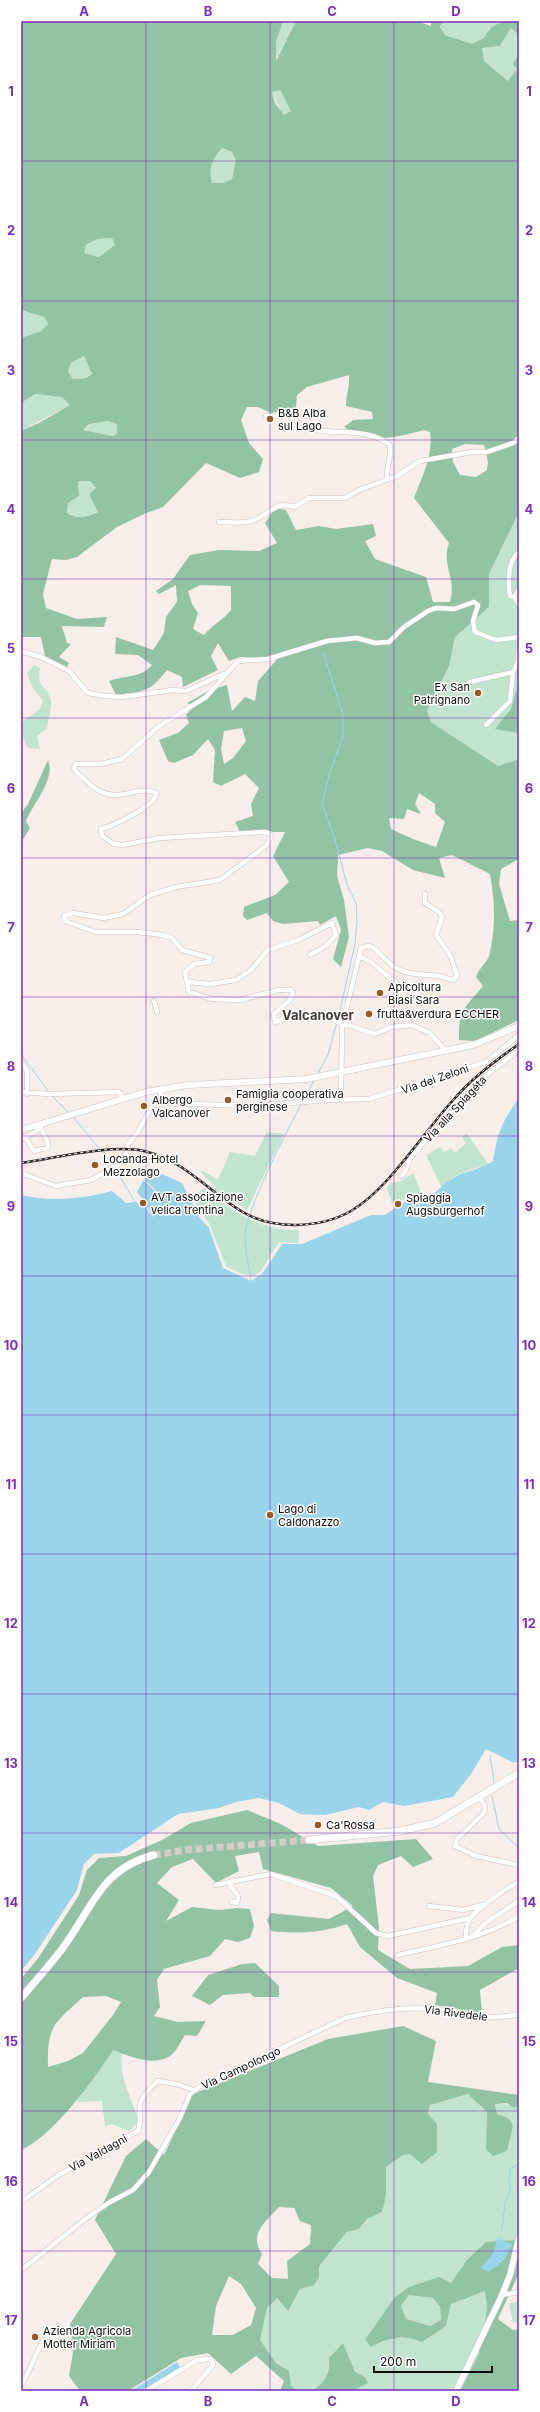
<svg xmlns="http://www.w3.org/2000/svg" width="540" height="2412" font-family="Inter,sans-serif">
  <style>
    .green { fill: #c0e4cd }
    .forest { fill: #92c3a5; fill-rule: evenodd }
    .water { fill: #99d4eb }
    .pier { fill: #f7eeea }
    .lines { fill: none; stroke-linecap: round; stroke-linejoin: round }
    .stream { stroke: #99d4eb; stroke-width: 1 }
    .primary-tunnel { stroke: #d4ccc9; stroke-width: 7; stroke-dasharray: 7 3.5; stroke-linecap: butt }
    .street-casing { stroke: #cac1bd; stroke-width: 5.5 }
    .secondary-casing { stroke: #cac1bd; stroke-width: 7 }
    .primary-casing { stroke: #cac1bd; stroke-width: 8 }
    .street { stroke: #fff; stroke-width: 4.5 }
    .secondary { stroke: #fff; stroke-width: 6 }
    .primary { stroke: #fff; stroke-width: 7 }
    .rail-casing { stroke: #2a2625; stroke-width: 2.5 }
    .rail { stroke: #fff; stroke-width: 1; stroke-dasharray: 3; stroke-linecap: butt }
    .grid { fill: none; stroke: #7b2cbf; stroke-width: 1; stroke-opacity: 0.55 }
    .poi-dot { fill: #9a5825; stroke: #fff; stroke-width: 1.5 }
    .labels { text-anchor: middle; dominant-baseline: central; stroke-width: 3; stroke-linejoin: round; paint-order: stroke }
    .poi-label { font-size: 11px; fill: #0f0c0b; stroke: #fff; text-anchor: start }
    .street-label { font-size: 11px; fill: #0f0c0b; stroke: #fff }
    .quarter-label { font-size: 13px; font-weight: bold; fill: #413a37; stroke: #fff }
    .neatline { fill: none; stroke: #7b2cbf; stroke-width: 1.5 }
    .grid-label { font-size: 13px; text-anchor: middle; font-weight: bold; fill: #7b2cbf }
  </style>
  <rect width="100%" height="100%" fill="#f7eeea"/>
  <path class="green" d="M283 21H296L275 61 276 42Z
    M443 21H501L488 30 484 38 472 44 445 35 440 27Z
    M511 28 519 35V54L514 64 517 69 508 81 484 61 482 48 500 46Z
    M280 90 291 111 283 116 272 92Z
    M222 148 232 152 236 160 232 179 223 183H212C208 169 212 159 222 148Z
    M112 238 116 245 99 257 84 253 86 245 97 239Z
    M21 310 44 317 48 324 41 331 21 338Z
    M84 356 92 374 86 378 73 379 68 372 71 363Z
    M35 394 62 397 70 405 21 431V403Z
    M108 421 117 424V434L112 436 83 430 89 424Z
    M78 481H90L96 488 89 494 98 511C86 517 78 520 67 513L68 503Z
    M519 512V759L498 766 431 722 427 711 449 666 455 637 489 607V574Z
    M34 665 40 668C36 690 47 684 51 700 52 708 48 721 47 729L37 736 40 749 28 748 21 733 22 722 40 709 43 700 33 689 27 673Z
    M267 1132 284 1134 247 1210 219 1191 216 1198C241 1217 267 1231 299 1230L298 1243 279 1242 261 1271 254 1276 242 1274 226 1266 210 1225 193 1199 203 1188 213 1195 216 1187 200 1172 202 1170 218 1180 230 1152 255 1156Z
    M467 1134 488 1164C473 1169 451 1174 442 1188L426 1155 440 1147 444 1152 451 1148 455 1153 466 1143 462 1137Z
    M413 1173 425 1201 421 1203C414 1194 400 1199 393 1206L387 1188 391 1183 399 1182Z
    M113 2050 122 2053C119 2080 132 2098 139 2122L129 2131 112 2124 105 2126 102 2101 76 2102Z
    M468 2094 487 2112 486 2149 509 2137 513 2125 508 2118 497 2114 495 2103 519 2107V2240L451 2283 409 2287 365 2340 371 2347 388 2338 411 2337 446 2326 451 2304 485 2291 487 2310 479 2354 460 2391H352L356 2390 365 2377 355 2372 343 2343 329 2358C330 2382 314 2402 291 2386L289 2371 276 2363 260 2340 267 2308 277 2298 288 2311 300 2289 319 2278V2266L347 2232 359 2229 367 2219 378 2212 386 2195V2167L403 2155 410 2153 430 2105Z
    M409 2295 433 2298 440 2307 441 2320 430 2326 406 2319 401 2306Z
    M519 2302V2322L513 2323 509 2303Z"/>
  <path class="forest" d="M21 21H283L276 42V61L296 21H416L431 26V21H443L440 27 445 35 472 44 484 38C491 22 504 21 519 21V35L511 28 500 46 482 48 484 61 508 81 517 69 513 64 519 54V512L489 574V607L455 637 449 666 427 711 431 722 498 766 519 759V859L501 869 499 884 510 921 519 920V1020L475 1041 459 1040C458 1009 465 1008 483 986L476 977C478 969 487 963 489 956 496 929 495 901 490 874L452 855 439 858 445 878 413 870 382 851 368 848 338 855 337 876 344 900 349 937 341 967 333 959 341 930 336 916 320 925 318 921 283 924 273 921 267 913 247 920 243 916 244 907 275 895 289 882 273 856 285 832H240L235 822 253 816 251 804 259 788 245 774 221 786 213 782 215 750 208 739 193 755 174 763 168 761 159 740 178 733 189 723 186 715 194 706 187 703 210 690 227 685 232 711 245 697 255 701 258 681 279 657H240L229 661 218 643 211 656 218 670 183 687 182 677 167 670C149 693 144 691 116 695L109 681C126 675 141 678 152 665L138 655 115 654 116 637 153 650 164 633 166 617 177 602 176 585 159 594 156 591 173 579 190 555 219 550 259 551 277 543 265 523 275 508 286 510 296 530 319 526 336 529 373 524 376 536 365 541 375 559 426 577 433 602H450C457 577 441 566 449 543L414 498C422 477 433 456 430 432L424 430C395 438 371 444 344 427L353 420 373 419 372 412 346 406C346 395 350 386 349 375L307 387 297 395 296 408 271 413 258 407H247L241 420 249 443 263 459 259 472 240 478 206 463 163 507 144 514 117 527 77 557 66 560 52 559 43 594 46 608 77 619 107 617 104 627 62 626 67 643 71 644 59 657 69 663 67 667 45 656 41 637H21V431L39 423 70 405 62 397 35 394 21 403V338L41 331 48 324 44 317 21 310ZM280 90 291 111 284 115 275 103 272 92ZM222 148 232 152 236 160 232 179 223 183H212C208 169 212 159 222 148ZM112 238 115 245 99 257 84 253 86 245 97 239ZM84 356 92 374 86 378 73 379 68 372 71 363ZM108 421 117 424V434L112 436 83 430 89 424ZM465 444 484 445 488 462 487 470 476 477 460 475 453 462 452 449ZM78 481H90L96 488 89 494 98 512C86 517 78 520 67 513L68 503 79 496ZM200 585 231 586V610C222 621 212 625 204 635L193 629 198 613 192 604 188 591ZM242 728 246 741 233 758 224 764 221 749 224 731ZM419 793 435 804V813L445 822 436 847 413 839 391 829 389 818 404 819 407 809 421 814 415 804Z
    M519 681V733L495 729 511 709Z
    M48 760C56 779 33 804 26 821L30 828 21 843V813L28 804Z
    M247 1810 281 1824 318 1846 416 1839 433 1859 413 1867 401 1856 378 1865 373 1876 379 1927 378 1950 410 1969 468 1966 502 1947 519 1945V1968L480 1990 482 2013 435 2005 437 1993 397 1978 360 1947 347 1924C322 1933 298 1934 271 1931L267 1920 271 1913 329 1919 353 1906 331 1888 263 1869 259 1852 235 1856 239 1871 216 1883 193 1859 172 1867 157 1883 179 1900 166 1921 192 1907 219 1910 237 1908 250 1909 254 1926 250 1938 238 1942 225 1939 210 1956 164 1969 157 1980 160 2007 154 2016 178 2022 206 2021 197 2036 185 2035C181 2041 176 2052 170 2056 153 2067 130 2056 113 2050 94 2080 53 2136 21 2150V1979L39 1957 79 1895 87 1870 99 1858 126 1856 162 1840 191 1823ZM106 1996 121 2002 113 2015 83 2053 68 2061 48 2067C47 2025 54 2024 83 1997Z
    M255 1963 279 1986V1997H254L250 1993 223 1995 210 2005 192 1996 208 1975 242 1964Z
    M403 2026 436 2041 428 2082 519 2095V2107H512L507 2103 495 2104 497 2114 508 2118 513 2125 507 2151 493 2156 486 2149 487 2112 468 2094 430 2105 428 2114 437 2124V2152L422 2164 410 2154 403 2155 386 2167V2195L382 2212 367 2219 359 2229 347 2232 319 2266V2278L314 2285 300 2289 288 2311 277 2298 267 2308 260 2340 276 2363 289 2371 291 2386 298 2391H280L284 2381 256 2356 231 2374 208 2353 181 2358 128 2391H80L69 2376 73 2353 70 2324 116 2254 95 2220 126 2156 146 2139 164 2155 193 2094 328 2039ZM279 2207 294 2208 300 2221 311 2225 310 2244 287 2261 288 2279 272 2278 258 2264 262 2254C248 2233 266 2222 279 2207ZM229 2276 241 2284 256 2308 251 2325 233 2335H212L216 2306Z
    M519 2240V2273L498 2319 513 2330 519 2329V2391H460L479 2354 487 2310 485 2291 451 2304 446 2326 422 2342C403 2334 389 2337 371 2347L365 2340 395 2297 409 2287 439 2277 451 2283 467 2260 486 2242ZM409 2295 433 2298 440 2307 441 2320 430 2326 406 2319 401 2306Z
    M343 2343 355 2372 365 2377 368 2383 352 2391H312C326 2382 330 2373 329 2358Z"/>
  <path class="water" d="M519 1098V1761L514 1763 486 1749 471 1774 453 1797 404 1806 383 1802 369 1810 359 1807 325 1815 300 1814 279 1803 259 1798 236 1802 219 1808 178 1814 119 1853 94 1854 84 1864 77 1890 35 1954 21 1971V1195C52 1202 82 1199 112 1191L126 1203 137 1202 145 1207 146 1204 137 1192 143 1180 167 1200 143 1179 155 1171 182 1183 199 1217 209 1228 223 1268 251 1281 262 1274 282 1244H302L371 1215H385L406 1201 411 1200 417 1205C432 1198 440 1186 453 1178 465 1171 481 1169 493 1161 498 1131 502 1122 519 1098Z
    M497 2239 512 2244 505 2259 489 2272 481 2268 494 2252Z
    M177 2362 180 2367 143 2391H131Z"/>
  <path class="pier" d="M154 1169 155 1171 144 1179 166 1201 143 1180 137 1192 155 1219 145 1207 137 1202 136 1200 142 1202 135 1192 142 1178Z"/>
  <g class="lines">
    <path class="stream" d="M323 651 343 715V736L329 775 322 804 335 839 347 885 356 903 357 922 355 944 338 1019
      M21 1054 49 1092
      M318 1073 328 1055 337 1022
      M52 1096 68 1112
      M304 1100 314 1080
      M73 1117 113 1165
      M115 1168 135 1202
      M251 1281C249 1266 245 1250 245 1235 246 1211 288 1127 301 1105
      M490 1755 494 1782
      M492 1796 499 1829 519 1848
      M502 2230 505 2203 511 2187 508 2178 511 2172 509 2170 519 2163
      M501 2241V2237"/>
    <path class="primary-tunnel" d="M154 1855 186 1850 309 1840"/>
    <g class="street-casing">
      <path id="street" d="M266 416 292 415C308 445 359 420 390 445 392 457 386 467 387 478
        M219 522C228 522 238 523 247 522 268 519 273 499 294 507L309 498H345L359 490 397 476 420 461 472 452H487L513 443 519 438
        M519 589 515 597 519 605
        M515 597 510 596C508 582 507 564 517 554
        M21 651 41 657 69 671 88 693 105 696 122 697 173 690 186 691 226 673
        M513 672 518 662 519 649
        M461 691 470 682 513 672
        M486 725 510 701 513 672
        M359 956 371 962 403 989 422 996
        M188 982 210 984 236 980 251 970 268 950 298 940 332 923 336 935 326 946 310 955
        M154 1001 157 1012
        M446 1051 430 1033 412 1025 391 1027 375 1034 327 1018 290 1017 275 1022 274 1014 290 1000 293 993 291 990H279L240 1000 212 999 189 992 185 972 194 964 209 962 210 958 182 950 172 938 163 935 138 932H96L65 921 64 916 73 913 103 918 123 914 150 895 176 887 220 880 267 845 271 836 269 833 264 832 160 838 122 845 114 844 102 836 101 829C112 826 157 806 156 793 134 782 116 812 84 779 81 776 76 773 74 768L76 764H101L122 759 158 727 206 697 238 661 268 659 327 641 357 638 375 643 389 642 404 627 428 611 436 608 454 609 474 602 478 605 473 621 475 632 496 640 519 637
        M21 1061 27 1071V1094
        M21 1092 49 1094 119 1092 123 1098
        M341 1099 342 1028 361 948 368 946 372 947C380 952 385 960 393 966 407 976 423 974 439 976 445 977 448 980 454 980L457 975 450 955 436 935 442 917 440 913 425 903V894
        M161 1103 252 1106 328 1100 369 1099 486 1062 519 1035
        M161 1103V1089
        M25 1137 34 1151 47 1148 48 1143 41 1128
        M21 1139 37 1131 40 1126
        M21 1173 56 1186 91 1180 118 1165 126 1155 128 1144 138 1132 151 1108 161 1103
        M401 1176 405 1172 409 1160 428 1137 483 1078 519 1050
        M479 1796 485 1806 484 1813 457 1839 455 1846 476 1856 519 1865
        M215 1885 271 1874 336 1896 376 1933 388 1936 470 1918
        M232 1902 237 1903C240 1895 236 1892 230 1886L233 1880
        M429 1906 463 1910 486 1904
        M471 1937 488 1921 519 1901
        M466 1938C466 1932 466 1926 469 1920 475 1910 508 1887 519 1882
        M398 1955C439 1945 483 1939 519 1916
        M21 2202 57 2176 138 2131C142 2119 138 2117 140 2106 141 2096 151 2088 158 2081L177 2084 193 2090
        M21 2270 88 2217 110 2202 133 2190 149 2172 180 2118 190 2094 199 2087 345 2018C372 2012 403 2006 431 2009 464 2013 485 2022 519 2014
        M502 2295 519 2292
        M21 2385C33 2369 37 2340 55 2330
        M146 2391 197 2360 211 2359 213 2365 191 2391"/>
    </g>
    <g class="secondary-casing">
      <path id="secondary" d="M21 1130 146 1092 188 1085 307 1079 473 1045 519 1026
        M456 2391 502 2295 510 2275 519 2238"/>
    </g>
    <g class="primary-casing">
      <path id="primary" d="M309 1840 400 1831 435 1823 519 1773
        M21 1998C35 1982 49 1966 62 1949 92 1909 101 1868 154 1855"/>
    </g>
    <use href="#street" class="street"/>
    <use href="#secondary" class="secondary"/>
    <use href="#primary" class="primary"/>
    <g class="rail-casing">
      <path id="rail" d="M21 1163C56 1158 110 1144 144 1151 184 1160 207 1190 241 1211 272 1230 319 1229 351 1211 390 1188 423 1132 455 1098 473 1077 496 1060 519 1044"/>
    </g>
    <use href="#rail" class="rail"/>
  </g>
  <path class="grid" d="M146 21V2391M270 21V2391M394 21V2391M21 161H519M21 301H519M21 440H519M21 579H519M21 718H519M21 858H519M21 997H519M21 1136H519M21 1276H519M21 1415H519M21 1554H519M21 1694H519M21 1833H519M21 1972H519M21 2111H519M21 2251H519"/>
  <g class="poi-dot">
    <circle cx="270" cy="419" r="4"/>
    <circle cx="478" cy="693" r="4"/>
    <circle cx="380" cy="993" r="4"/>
    <circle cx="369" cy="1014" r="4"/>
    <circle cx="228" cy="1100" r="4"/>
    <circle cx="144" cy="1106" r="4"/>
    <circle cx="95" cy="1165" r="4"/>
    <circle cx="143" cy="1203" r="4"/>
    <circle cx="398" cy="1204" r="4"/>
    <circle cx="270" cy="1515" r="4"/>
    <circle cx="318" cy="1825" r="4"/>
    <circle cx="35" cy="2337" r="4"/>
  </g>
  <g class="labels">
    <g class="poi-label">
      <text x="278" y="413">B&amp;B Alba<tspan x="278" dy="13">sul Lago</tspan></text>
      <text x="470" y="687" text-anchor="end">Ex San<tspan x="470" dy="13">Patrignano</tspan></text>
      <text x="388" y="987">Apicoltura<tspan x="388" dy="13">Biasi Sara</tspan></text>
      <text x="377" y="1014">frutta&amp;verdura ECCHER</text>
      <text x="236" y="1094">Famiglia cooperativa<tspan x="236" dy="13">perginese</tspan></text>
      <text x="152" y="1100">Albergo<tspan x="152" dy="13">Valcanover</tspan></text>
      <text x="103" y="1159">Locanda Hotel<tspan x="103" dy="13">Mezzolago</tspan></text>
      <text x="151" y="1197">AVT associazione<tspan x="151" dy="13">velica trentina</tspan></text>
      <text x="406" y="1198">Spiaggia<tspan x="406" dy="13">Augsburgerhof</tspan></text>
      <text x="278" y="1509">Lago di<tspan x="278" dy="13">Caldonazzo</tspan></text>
      <text x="326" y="1825">Ca'Rossa</text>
      <text x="43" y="2331">Azienda Agricola<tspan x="43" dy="13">Motter Miriam</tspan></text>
    </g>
    <g class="street-label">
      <text transform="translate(435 1079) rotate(-19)">Via dei Zeloni</text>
      <text transform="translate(455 1109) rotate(-47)">Via alla Spiagéta</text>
      <text transform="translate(456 2013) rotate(7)">Via Rivedele</text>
      <text transform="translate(241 2068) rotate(-25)">Via Campolongo</text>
      <text transform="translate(98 2153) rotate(-29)">Via Valdagni</text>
    </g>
    <g class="quarter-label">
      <text x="318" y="1015">Valcanover</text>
    </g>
  </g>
  <rect width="540" height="2412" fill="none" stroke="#ffffff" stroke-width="44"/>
  <path d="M374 2366v6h118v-6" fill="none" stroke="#0f0c0b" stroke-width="2"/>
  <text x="380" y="2366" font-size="12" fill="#0f0c0b" stroke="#ffffff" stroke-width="3" paint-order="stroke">200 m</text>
  <rect x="22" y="22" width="496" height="2368" class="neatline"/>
  <g class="grid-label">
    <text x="84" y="16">A</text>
    <text x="208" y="16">B</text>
    <text x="332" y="16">C</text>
    <text x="456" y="16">D</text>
    <text x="11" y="96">1</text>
    <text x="529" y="96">1</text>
    <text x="11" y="235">2</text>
    <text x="529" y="235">2</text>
    <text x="11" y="375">3</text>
    <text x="529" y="375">3</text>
    <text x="11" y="514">4</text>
    <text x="529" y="514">4</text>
    <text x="11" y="653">5</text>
    <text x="529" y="653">5</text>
    <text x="11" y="793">6</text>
    <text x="529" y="793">6</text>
    <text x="11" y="932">7</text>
    <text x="529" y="932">7</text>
    <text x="11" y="1071">8</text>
    <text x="529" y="1071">8</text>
    <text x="11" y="1211">9</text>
    <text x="529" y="1211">9</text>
    <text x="11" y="1350">10</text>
    <text x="529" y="1350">10</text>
    <text x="11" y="1489">11</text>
    <text x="529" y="1489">11</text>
    <text x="11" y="1628">12</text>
    <text x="529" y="1628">12</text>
    <text x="11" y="1768">13</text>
    <text x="529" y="1768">13</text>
    <text x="11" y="1907">14</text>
    <text x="529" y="1907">14</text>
    <text x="11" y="2046">15</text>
    <text x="529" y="2046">15</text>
    <text x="11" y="2186">16</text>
    <text x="529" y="2186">16</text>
    <text x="11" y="2325">17</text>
    <text x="529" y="2325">17</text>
    <text x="84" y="2406">A</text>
    <text x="208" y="2406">B</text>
    <text x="332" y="2406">C</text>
    <text x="456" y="2406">D</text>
  </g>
</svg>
